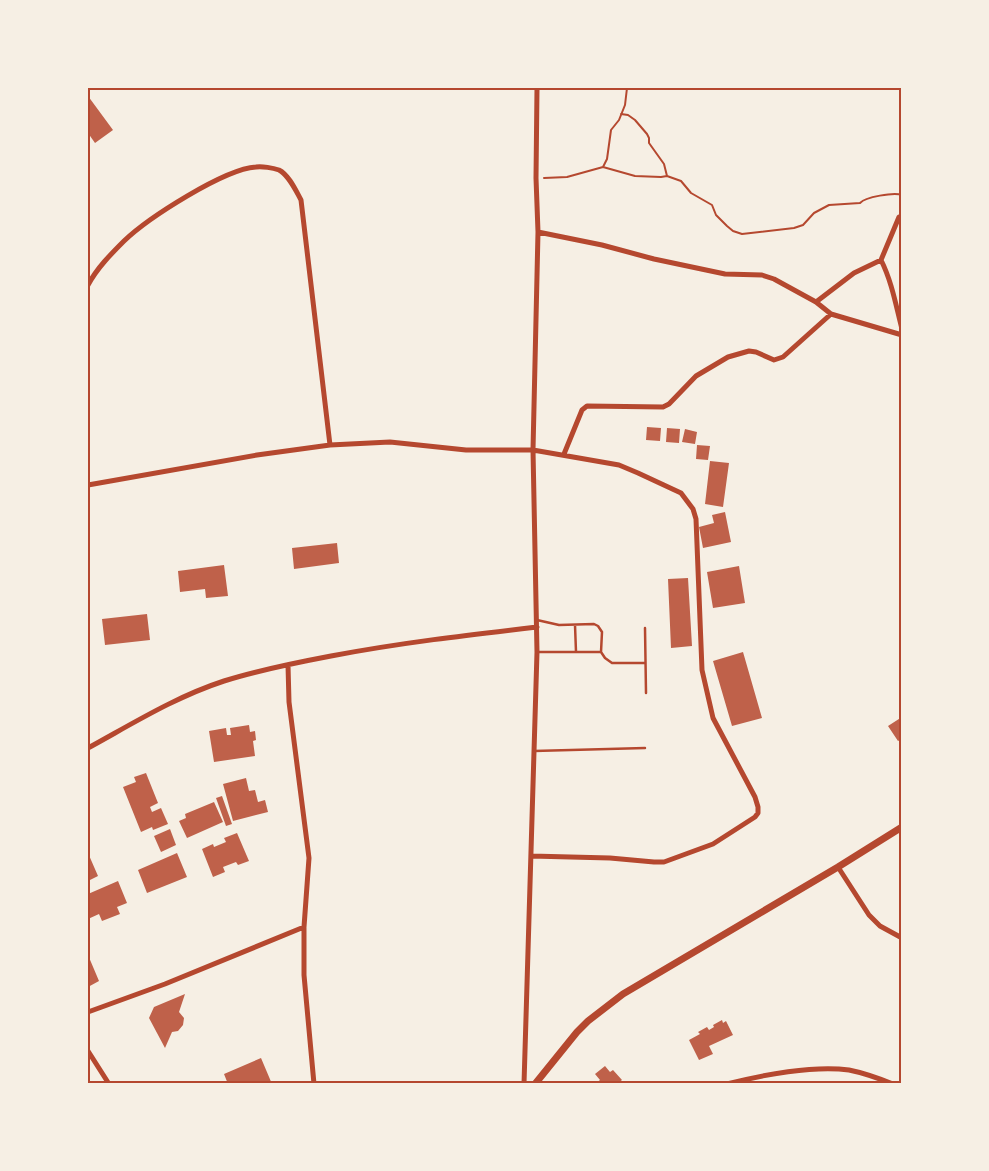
<svg xmlns="http://www.w3.org/2000/svg" width="989" height="1171" font-family="'Archivo Narrow',sans-serif">
  <style>
    .building { fill: #bf614a }
    .lines { fill: none; stroke-linecap: round; stroke-linejoin: round }
    .path { stroke: #b5482f; stroke-width: 2 }
    .service { stroke: #b5482f; stroke-width: 2.5 }
    .minor { stroke: #b5482f; stroke-width: 5 }
    .tertiary { stroke: #b5482f; stroke-width: 7 }
    .neatline { fill: none; stroke: #b5482f; stroke-width: 2 }
  </style>
  <rect width="100%" height="100%" fill="#f6efe4"/>
  <path class="building" d="M88 96 113 130 95 143 88 133Z
    M647 427 661 428 660 441 646 440Z
    M667 428 680 429 679 443 666 442Z
    M685 429 697 432 695 444 682 442Z
    M697 445 710 446 708 460 696 459Z
    M710 461 729 463 723 507 705 504Z
    M725 512 731 542 703 548 699 527 714 523 712 515Z
    M337 543 339 563 294 569 292 548Z
    M224 565 228 596 206 598 205 589 180 592 178 571Z
    M739 566 745 603 713 608 707 572Z
    M688 578 692 646 671 648 668 579Z
    M147 614 150 640 105 645 102 619Z
    M743 652 762 718 732 726 713 661Z
    M902 717V739L898 741 888 726Z
    M249 725 250 732 255 731 256 740 253 741 255 756 214 762 209 731 226 728 227 735H231L230 728Z
    M146 773 158 803 150 807 152 812 161 808 168 824 153 830 152 827 141 832 123 787 136 782 134 777Z
    M246 778 249 791 255 790 258 802 265 800 268 812 233 821 223 784Z
    M222 796 232 824 226 826 216 798Z
    M214 802 223 822 187 838 179 821 186 818 185 814Z
    M170 829 176 845 161 852 154 836Z
    M237 833 249 861 238 865 236 862 223 867 225 872 213 877 202 849 213 844 214 847 226 842 224 838Z
    M88 853 98 876 88 881Z
    M177 853 187 877 147 893 138 870Z
    M118 881 127 903 117 907 120 914 102 921 99 914 88 919V894Z
    M88 955 99 981 88 987Z
    M185 994 179 1012 184 1018 183 1025 178 1031 172 1032 165 1048 149 1018 154 1007Z
    M722 1020 723 1023 726 1021 733 1035 709 1046 713 1054 699 1060 689 1040 700 1034 698 1032 707 1027 709 1030 714 1027 713 1025Z
    M261 1058 272 1084H228L224 1074Z
    M605 1066 610 1072 613 1070 622 1080 617 1084H595L600 1080 595 1074Z"/>
  <g class="lines">
    <path class="path" d="M621 114 628 115 635 120 647 134 649 138V143L664 164 667 176
      M603 167 607 159 611 130 619 120 625 105 627 88
      M544 178 567 177 603 167 635 176 661 177 667 176 681 181 691 193 712 205 716 215 727 226 733 231 742 234 794 228 803 225 814 213 829 205 860 203C865 197 894 192 902 195"/>
    <path class="service" d="M537 620 559 625 594 624 598 626 602 632 601 652 605 658 612 663H645
      M575 625 576 652
      M645 628 646 693
      M538 652H601
      M534 751 645 748"/>
    <path class="minor" d="M899 217 881 260C892 282 896 306 902 329
      M538 232 602 245 654 259 725 274 762 275 774 279 816 302 831 314 902 335
      M88 285C97 268 111 254 124 241 148 218 224 169 256 167 262 166 273 168 279 170 289 175 296 191 301 200L330 445
      M816 302 854 273 881 260
      M564 454 582 410 587 406 663 407 669 404 696 376 728 357 749 351 756 352 774 360 783 357 831 314
      M88 485 257 455 330 445 390 442 466 450H533L619 465 638 473 681 493 693 509 696 519 702 670 713 718 755 797 758 807V813L755 817 713 844 664 862H654L610 858 531 856
      M288 665 289 702 309 858 304 927V975L314 1084
      M88 748C132 724 175 697 224 681 259 670 294 663 331 656 399 643 468 635 537 627
      M838 867 869 915 880 926 902 938
      M88 1012 165 984 304 927
      M88 1051 109 1084
      M524 1084 537 652 533 450 538 232 536 178 537 88
      M727 1084C762 1075 814 1065 849 1070 864 1073 878 1078 893 1084"/>
    <path class="tertiary" d="M535 1084 577 1032 588 1021 623 994 838 867 902 827"/>
  </g>
  <rect width="989" height="1171" fill="none" stroke="#f6efe4" stroke-width="178"/>
  <rect x="89" y="89" width="811" height="993" class="neatline"/>
</svg>
